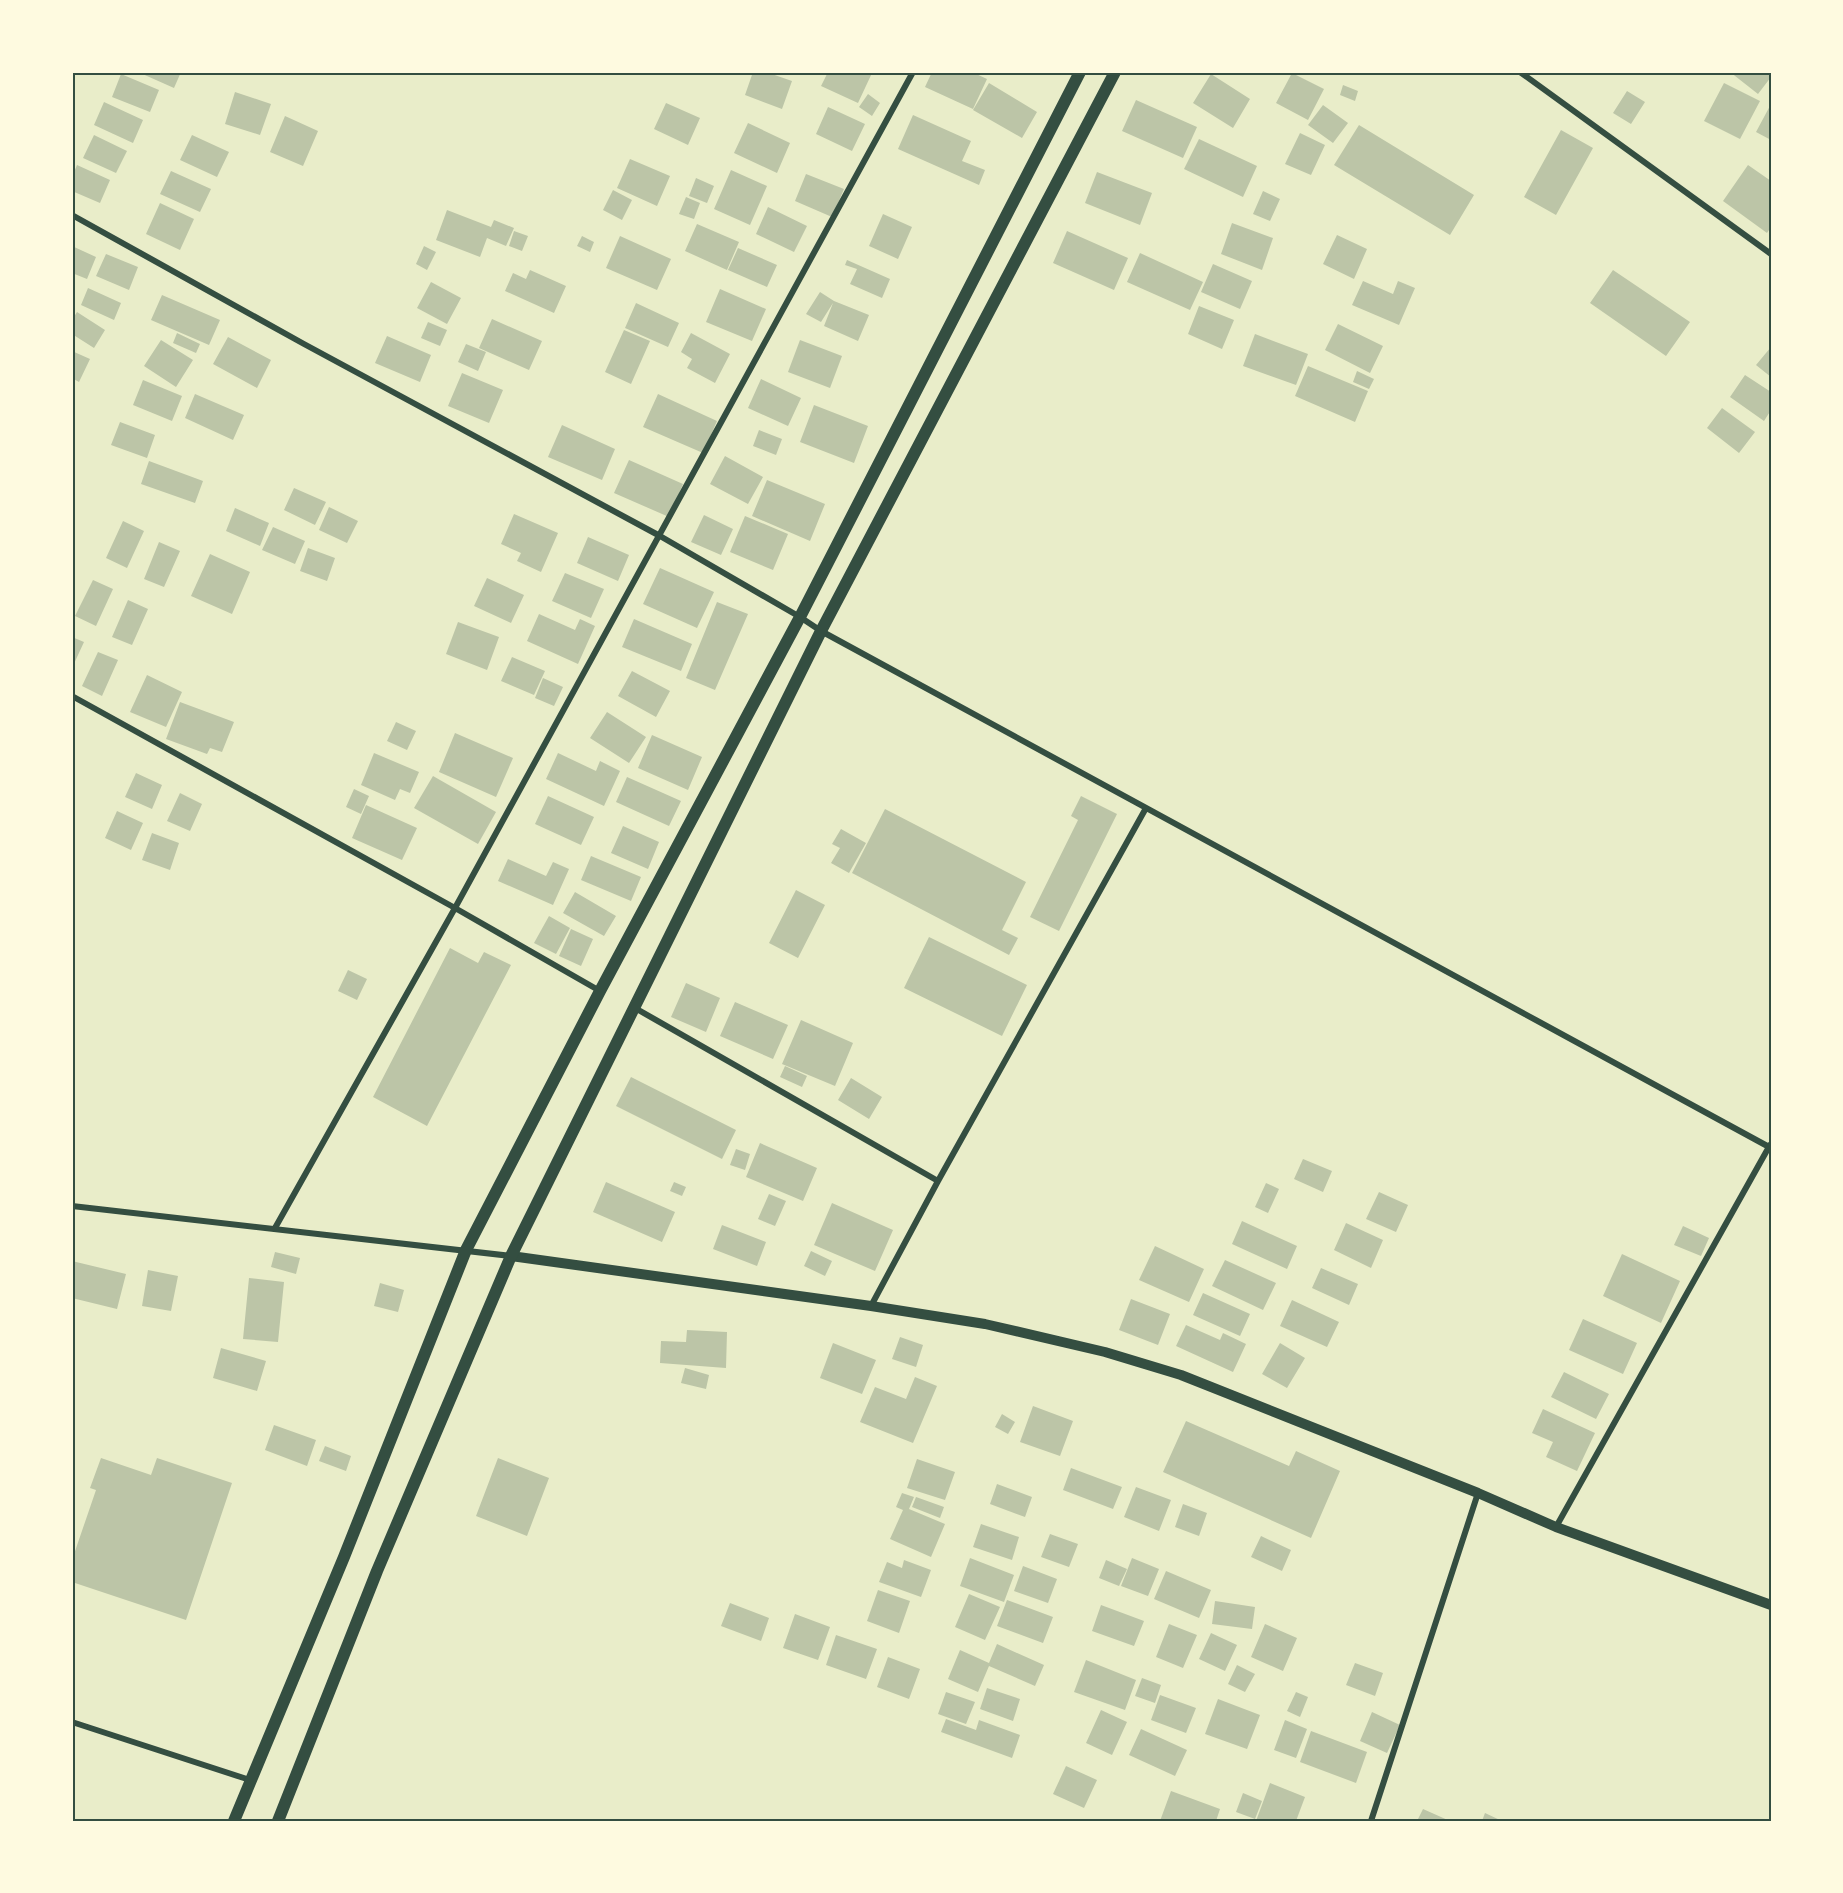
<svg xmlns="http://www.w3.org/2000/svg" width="1843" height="1893" font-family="'Noto Sans',sans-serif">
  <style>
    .building { fill: #bcc5a7 }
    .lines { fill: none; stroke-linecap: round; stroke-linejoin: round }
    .minor { stroke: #344e41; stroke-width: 6 }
    .tertiary { stroke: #344e41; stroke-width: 10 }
    .secondary { stroke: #344e41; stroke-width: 12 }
    .neatline { fill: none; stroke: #344e41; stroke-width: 2 }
  </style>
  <rect width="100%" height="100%" fill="#e9edc9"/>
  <path class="building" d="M138 72H181L174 88Z
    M753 72H766L792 81 782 109 745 95Z
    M828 72H869L872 73 858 103 821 86Z
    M932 72H972L987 79 973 109 925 87Z
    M1730 72H1771V77L1758 94Z
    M1292 73 1324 89 1308 120 1276 103Z
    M121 74 159 90 150 112 112 97Z
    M1211 74 1250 99 1233 128 1193 103Z
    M989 83 1037 112 1022 138 973 110Z
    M1724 83 1760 101 1740 139 1704 121Z
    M1343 85 1358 91 1355 101 1340 95Z
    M1627 91 1645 102 1631 124 1613 113Z
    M235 92 271 104 260 135 225 124Z
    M868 94 880 103 872 116 859 107Z
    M1136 100 1197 127 1183 158 1122 131Z
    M104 102 143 120 133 143 94 125Z
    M666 103 700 118 688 145 654 129Z
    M1771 104V140L1756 132Z
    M1323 105 1348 123 1333 143 1308 125Z
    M828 107 865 124 852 151 816 134Z
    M913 115 971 141 962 161 985 170 979 185 898 149Z
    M285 116 318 131 303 166 270 152Z
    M748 123 790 143 777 173 734 153Z
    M1359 125 1474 195 1450 235 1334 165Z
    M1561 130 1593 148 1556 215 1524 197Z
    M1300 133 1325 145 1311 175 1285 164Z
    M94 135 127 151 116 173 83 158Z
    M192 135 229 152 217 177 180 160Z
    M1199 139 1257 166 1243 197 1184 169Z
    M630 159 670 176 657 206 617 188Z
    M77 165 110 180 100 203 72 191V177Z
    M1748 165 1771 181V227L1767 233 1723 201Z
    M731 170 767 186 750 225 714 209Z
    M171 171 211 189 200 212 160 194Z
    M1097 172 1152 193 1140 225 1085 203Z
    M806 174 844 189 832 217 795 201Z
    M696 178 714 186 707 203 689 196Z
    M613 190 632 200 622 220 603 210Z
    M1263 191 1280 199 1270 221 1253 214Z
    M686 197 700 203 694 219 679 214Z
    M160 203 194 219 180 250 146 234Z
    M768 207 807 226 794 252 756 234Z
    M447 210 491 227 494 220 514 228 506 246 487 238 480 257 436 240Z
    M883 214 912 227 898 259 869 246Z
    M1232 223 1273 238 1262 270 1221 254Z
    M697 224 739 242 727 270 685 251Z
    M514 231 528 236 522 251 509 246Z
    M1067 231 1128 258 1114 290 1053 263Z
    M1337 235 1367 249 1354 279 1323 264Z
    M582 236 594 242 590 252 577 246Z
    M620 236 671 259 657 290 606 268Z
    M72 246 96 257 87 279 72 273Z
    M424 246 436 252 427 270 416 264Z
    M738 248 777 265 767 287 728 270Z
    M1140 253 1203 282 1190 310 1127 282Z
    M106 254 138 267 129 290 96 276Z
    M847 260 890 279 882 298 850 284 857 269 845 265Z
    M1213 264 1252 281 1240 309 1201 292Z
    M530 270 566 286 554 313 505 291 513 273 526 279Z
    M1613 270 1690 322 1666 356 1590 303Z
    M1363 281 1393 294 1398 281 1415 288 1399 325 1352 305Z
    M431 282 461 298 447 324 417 308Z
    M88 288 121 303 114 320 81 305Z
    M720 289 766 309 752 341 706 322Z
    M820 292 834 301 869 315 858 341 824 326 833 303 821 322 806 314Z
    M162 295 220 320 209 345 151 320Z
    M636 303 679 323 668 347 625 328Z
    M1199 306 1234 320 1222 349 1188 334Z
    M77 312 105 330 94 348 72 334V320Z
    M492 319 542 341 529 370 479 348Z
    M428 322 447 330 440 346 421 338Z
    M1338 324 1383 346 1370 373 1325 350Z
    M624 330 650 341 631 384 605 372Z
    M177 333 200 344 196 353 173 343Z
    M691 333 730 354 715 383 687 368 692 359 681 352Z
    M1255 334 1308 354 1296 385 1243 366Z
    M387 336 431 355 420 382 375 363Z
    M228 337 271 360 257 388 213 364Z
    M161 340 193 360 176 387 144 366Z
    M800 340 842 356 830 388 788 372Z
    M466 344 486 352 478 371 458 362Z
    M1771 347V377L1756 365Z
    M72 351 90 359 79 382 72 378Z
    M1308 366 1368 391 1355 422 1295 396Z
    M1357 371 1374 379 1369 389 1353 382Z
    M462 373 503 390 489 423 448 406Z
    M1745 375 1771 392V410L1764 421 1730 397Z
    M761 379 801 398 788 426 748 408Z
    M143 380 182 396 172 421 133 405Z
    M195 394 244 415 233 440 185 418Z
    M658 394 717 421 703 453 643 427Z
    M814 405 868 426 854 463 800 442Z
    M1722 408 1755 432 1739 453 1707 428Z
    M120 422 155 435 147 458 111 445Z
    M562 425 615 449 602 480 548 457Z
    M759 430 782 439 776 455 753 446Z
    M725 456 763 477 748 504 710 484Z
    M629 460 683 484 669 517 614 493Z
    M149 461 203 481 195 503 141 484Z
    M767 480 825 504 810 541 752 516Z
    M294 488 326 502 315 525 284 510Z
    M329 507 358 521 347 543 319 530Z
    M235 508 269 523 260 546 226 531Z
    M514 514 558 533 541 572 517 561 521 553 501 544Z
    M704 515 733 529 721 555 691 542Z
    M745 516 788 534 773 570 730 552Z
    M123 521 144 531 127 568 106 558Z
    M273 527 305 541 295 564 262 550Z
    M588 537 629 555 618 581 577 563Z
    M159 542 180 551 164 587 144 579Z
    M308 548 335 558 327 581 300 571Z
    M210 554 250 572 232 614 191 596Z
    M660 568 714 592 697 628 643 604Z
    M565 573 604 589 591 618 552 601Z
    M487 578 524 595 511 623 474 606Z
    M93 580 113 589 96 626 75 616Z
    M128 600 148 609 132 645 112 637Z
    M717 602 748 614 715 690 686 678Z
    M539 614 575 630 580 619 595 626 578 664 527 641Z
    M634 619 692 644 681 671 622 647Z
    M458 622 499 637 487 670 446 654Z
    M72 637 84 642 72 668Z
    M98 652 118 660 102 696 82 686Z
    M512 657 545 671 534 695 501 681Z
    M632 671 670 691 656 717 618 696Z
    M147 675 182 692 166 727 130 712Z
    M543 678 563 687 554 706 535 698Z
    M180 702 234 722 222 752 210 748 207 754 166 739Z
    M607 712 646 737 629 763 590 738Z
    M396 722 416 731 407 750 387 741Z
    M455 733 513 758 496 797 439 772Z
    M652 735 702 757 688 790 638 768Z
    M374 753 419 772 410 793 400 789 395 800 361 785Z
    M558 753 596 771 600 761 620 771 604 806 546 779Z
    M136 773 162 785 152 809 125 797Z
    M433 776 496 812 478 844 414 808Z
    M627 777 681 801 669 826 616 802Z
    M354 789 369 796 361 814 346 807Z
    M180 793 202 804 190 831 167 821Z
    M548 796 594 817 581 845 535 824Z
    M1081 796 1117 814 1059 931 1030 917 1078 820 1071 816Z
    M366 805 417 828 402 860 352 838Z
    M885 809 1026 882 1002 930 1018 938 1009 955 852 873Z
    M117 811 143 823 131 850 105 838Z
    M623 826 659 842 648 869 611 853Z
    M841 829 866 843 849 873 831 863 840 848 832 844Z
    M152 833 179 843 170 870 142 860Z
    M591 856 641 877 631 901 581 880Z
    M508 859 546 876 553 862 569 869 553 905 498 881Z
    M796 890 825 905 798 958 769 943Z
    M575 892 616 916 604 936 563 913Z
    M549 916 570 928 556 954 534 943Z
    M571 929 593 939 581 966 559 956Z
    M929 937 1027 985 1002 1036 904 988Z
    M450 948 478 963 484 952 511 965 427 1126 373 1097Z
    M348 970 367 979 357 1000 338 991Z
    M686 983 720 998 706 1032 671 1017Z
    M735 1002 788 1025 773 1059 720 1036Z
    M801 1020 853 1043 835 1086 782 1064Z
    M785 1066 807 1076 802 1087 780 1077Z
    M631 1077 736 1130 722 1159 616 1106Z
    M851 1078 882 1097 869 1119 838 1100Z
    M760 1143 817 1168 803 1201 746 1177Z
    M736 1149 750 1154 745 1170 730 1165Z
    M1303 1159 1332 1171 1323 1192 1294 1179Z
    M606 1182 675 1212 662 1242 593 1212Z
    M674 1182 686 1187 682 1196 670 1191Z
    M1266 1183 1279 1189 1268 1213 1255 1207Z
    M1379 1192 1408 1205 1396 1232 1366 1219Z
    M769 1194 786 1201 775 1226 758 1219Z
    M832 1203 893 1230 875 1271 814 1245Z
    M1242 1221 1297 1246 1287 1269 1232 1244Z
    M1346 1223 1383 1240 1371 1268 1334 1250Z
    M722 1225 766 1242 757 1266 713 1249Z
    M1683 1226 1709 1238 1701 1256 1674 1245Z
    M1155 1246 1204 1269 1189 1302 1139 1280Z
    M811 1251 832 1261 825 1276 804 1266Z
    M275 1252 300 1258 296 1274 271 1267Z
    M1622 1254 1680 1281 1661 1323 1603 1296Z
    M1225 1260 1276 1283 1263 1310 1212 1286Z
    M72 1261 126 1274 117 1309 72 1298Z
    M1321 1268 1358 1284 1349 1305 1312 1288Z
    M148 1270 178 1276 171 1311 142 1306Z
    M249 1278 284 1282 278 1342 243 1339Z
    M380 1283 404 1290 398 1312 374 1306Z
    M1203 1293 1250 1314 1240 1336 1193 1315Z
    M1131 1299 1170 1314 1158 1345 1119 1330Z
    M1292 1300 1339 1322 1327 1347 1280 1326Z
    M1583 1319 1637 1343 1623 1374 1569 1350Z
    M1186 1325 1220 1340 1223 1333 1246 1344 1233 1372 1176 1346Z
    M687 1330 727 1332 726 1368 660 1363 661 1341 686 1342Z
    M900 1337 923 1345 916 1367 892 1359Z
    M833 1343 876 1360 862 1394 820 1378Z
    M1280 1343 1305 1358 1287 1388 1262 1374Z
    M221 1348 266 1361 257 1391 213 1378Z
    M685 1368 709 1375 706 1389 681 1383Z
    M1564 1372 1609 1394 1596 1419 1551 1397Z
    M915 1377 937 1386 913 1443 860 1422 875 1387 906 1399Z
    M1033 1406 1073 1421 1060 1456 1020 1442Z
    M1543 1409 1595 1433 1577 1471 1546 1457 1553 1442 1532 1433Z
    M1002 1414 1015 1422 1008 1434 995 1427Z
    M1186 1421 1289 1466 1296 1451 1340 1471 1311 1538 1163 1472Z
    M274 1425 316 1440 307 1466 265 1450Z
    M325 1446 351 1456 346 1471 319 1461Z
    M101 1458 151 1475 157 1458 232 1483 186 1620 72 1582V1560L96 1490 90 1488Z
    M498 1458 549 1478 527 1536 476 1516Z
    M917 1459 955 1472 945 1500 907 1488Z
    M1071 1468 1122 1487 1113 1509 1063 1490Z
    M997 1484 1032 1497 1025 1517 990 1504Z
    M1136 1487 1171 1500 1159 1531 1124 1517Z
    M902 1493 914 1497 909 1509 945 1524 931 1557 890 1539 903 1510 896 1507Z
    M916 1497 944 1507 940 1518 912 1507Z
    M1183 1504 1207 1513 1199 1536 1175 1527Z
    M981 1524 1019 1537 1012 1560 973 1547Z
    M1050 1534 1078 1544 1069 1567 1041 1557Z
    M1261 1536 1291 1550 1282 1571 1251 1557Z
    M970 1558 1014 1575 1004 1602 960 1586Z
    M1132 1558 1159 1569 1148 1596 1121 1586Z
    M904 1560 931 1570 921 1597 879 1582 887 1562 902 1568Z
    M1106 1560 1127 1569 1119 1586 1099 1578Z
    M1023 1566 1057 1579 1048 1603 1014 1591Z
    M1166 1571 1211 1590 1199 1618 1154 1599Z
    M878 1590 910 1601 899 1633 867 1621Z
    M969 1594 1000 1607 985 1640 955 1627Z
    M1007 1600 1053 1617 1043 1643 997 1626Z
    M1215 1601 1255 1607 1252 1629 1212 1624Z
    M730 1603 769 1618 761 1641 721 1626Z
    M1101 1605 1144 1621 1134 1646 1092 1631Z
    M795 1614 830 1627 818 1660 783 1648Z
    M1169 1624 1197 1635 1183 1668 1156 1657Z
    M1265 1624 1297 1638 1283 1671 1251 1657Z
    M1211 1633 1237 1645 1225 1671 1199 1659Z
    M836 1635 877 1649 866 1679 826 1665Z
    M997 1644 1044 1665 1035 1686 989 1666 978 1692 948 1679 960 1650 989 1663Z
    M888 1657 920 1669 909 1699 877 1687Z
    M1086 1660 1136 1680 1125 1710 1074 1692Z
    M1355 1663 1383 1673 1375 1696 1346 1685Z
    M1237 1665 1255 1674 1245 1692 1228 1684Z
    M1142 1678 1161 1685 1155 1703 1135 1696Z
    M987 1688 1020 1699 1013 1721 980 1709Z
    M946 1692 975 1702 966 1724 938 1714Z
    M1296 1692 1308 1697 1300 1717 1287 1711Z
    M1160 1695 1196 1708 1186 1733 1151 1720Z
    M1218 1699 1260 1715 1247 1749 1205 1734Z
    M1101 1710 1127 1722 1112 1755 1086 1743Z
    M1372 1712 1400 1725 1387 1753 1360 1741Z
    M946 1719 976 1730 979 1720 1020 1735 1012 1758 941 1732Z
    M1285 1720 1307 1729 1296 1758 1274 1750Z
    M1141 1729 1187 1750 1175 1776 1129 1755Z
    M1311 1731 1367 1752 1356 1783 1300 1762Z
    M1066 1766 1097 1780 1084 1808 1053 1794Z
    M1270 1783 1305 1797 1296 1821H1256Z
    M1171 1791 1220 1809 1216 1821H1160Z
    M1243 1793 1262 1801 1255 1819 1236 1812Z
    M1423 1809 1450 1821H1417Z
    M1485 1813 1502 1821H1482Z"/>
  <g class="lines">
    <path class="minor" d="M1520 72 1771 254
      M72 215 304 344 660 536 800 617 821 631 1771 1148
      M72 696 455 908 600 991
      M635 1008 938 1181
      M72 1206 511 1256
      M275 1228 455 908 913 72
      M871 1306 938 1181 1146 808
      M1556 1527 1770 1145
      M72 1722 250 1780
      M1371 1821 1478 1493"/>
    <path class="tertiary" d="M511 1256 871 1306 985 1324 1105 1352 1181 1375 1478 1493 1556 1527 1771 1605"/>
    <path class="secondary" d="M234 1821 344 1557 466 1250 600 991 800 617 1080 72
      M278 1821 377 1571 511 1256 821 631 1115 72"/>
  </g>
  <rect width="1843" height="1893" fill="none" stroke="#fefae0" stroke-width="147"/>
  <rect x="74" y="74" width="1696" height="1746" class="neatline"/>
</svg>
